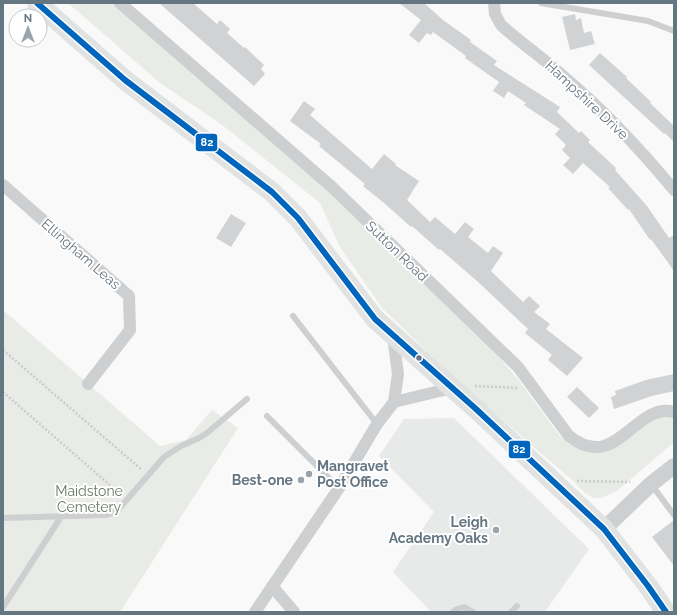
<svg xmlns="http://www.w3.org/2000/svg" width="677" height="615" font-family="Raleway,sans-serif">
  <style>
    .built { fill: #e8e9e9 }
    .green { fill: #e8ebe6 }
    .building { fill: #d0d2d3 }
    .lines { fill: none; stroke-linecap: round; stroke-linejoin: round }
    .path { stroke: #cbcccd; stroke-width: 2.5; stroke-dasharray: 2 2; stroke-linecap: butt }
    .service { stroke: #cecfd0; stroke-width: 6 }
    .minor { stroke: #cecfd0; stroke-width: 12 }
    .tertiary { stroke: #cecfd0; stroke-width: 16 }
    .primary { stroke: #e1e2e2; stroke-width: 20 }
    .bus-1-casing { stroke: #fff; stroke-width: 9 }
    .bus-1 { stroke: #0065bd; stroke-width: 6 }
    .bus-dot { fill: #657683; stroke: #fff; stroke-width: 1.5 }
    .poi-dot { fill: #99a4ac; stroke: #fff; stroke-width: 1.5 }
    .labels { text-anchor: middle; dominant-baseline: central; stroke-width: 4; stroke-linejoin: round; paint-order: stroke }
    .street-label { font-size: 14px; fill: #657683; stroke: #fff }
    .poi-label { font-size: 14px; font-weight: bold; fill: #657683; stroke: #fff; text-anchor: end }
    .park-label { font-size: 14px; fill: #687a64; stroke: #fff }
    .line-badge { stroke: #fff; stroke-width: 1.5 }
    .badge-label { font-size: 11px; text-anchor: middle; font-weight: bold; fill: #fff }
  </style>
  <rect width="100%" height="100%" fill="#f9f9f9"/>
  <path class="built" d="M454 418 589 549 545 612H431L393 572 434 512 379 456 404 419Z"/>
  <path class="green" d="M68 3H112L332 193 495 352 520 382 560 436 569 444 584 451 655 415 674 417V442L617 491 601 498H593L585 493 573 481 462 385 382 308 340 247 320 203 221 124 160 83Z
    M3 310 160 446 186 440 212 410 238 428 120 612H3Z"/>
  <path class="building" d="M159 3H193L217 24 220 20 230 29 227 33 244 48 245 47 264 65 261 69 265 74 254 86Z
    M399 3H424L443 20 471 40 470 42 497 61 494 65 560 107 557 112 579 133 581 131 590 140 588 142 616 168 615 170 647 206 669 238 674 235V271L651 239 650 240 629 209 628 210 608 188 610 187 583 163 573 174 563 165 570 158 562 150 566 145 555 134 560 129 524 105 526 103 508 91 504 98 493 91 499 82 465 58 466 56 433 32 431 35 427 33 419 43 409 35 421 20Z
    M575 14 576 20 581 18 584 33 591 31 595 44 570 50 562 17Z
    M600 53 627 77 626 78 651 102 650 103 674 126V142L665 133 664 134 589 65Z
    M304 101 315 109 310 115 372 169 384 154 396 164 395 165 419 181 407 200 430 222 435 217 455 234 465 222 474 229 468 237 488 253 493 246 503 253 491 271 523 302 529 296 540 306 534 312 550 324 546 329 583 358 567 376 548 360 552 355 525 333 528 329 477 281 440 249 439 250 412 226 411 227 384 203 363 186 365 184 319 146 321 144 290 121Z
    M231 214 246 223 231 247 216 238Z
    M674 374V391L652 396 614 409 611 397 616 395 615 391 646 380Z
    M577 387 599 408 589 418 567 397Z
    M674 520V566L652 537Z"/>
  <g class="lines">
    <path class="path" d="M3 350 142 470
      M475 386 519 388
      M3 392 120 494
      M577 481 630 482"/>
    <path class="service" d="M541 3 648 21 674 31
      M293 316 377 424
      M267 416 339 488
      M651 484 674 515
      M3 518 107 515 117 511 164 457 181 446 199 438 207 433 247 399
      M3 607 61 517
      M453 612 455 610 464 607 473 612
      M511 612 517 606"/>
    <path class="minor" d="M120 3 332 187 518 367 569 436C617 474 635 401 674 412
      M494 3 495 14 501 25C521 43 543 58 563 76 604 110 640 149 674 190
      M3 185 129 296 130 330 88 384
      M393 336 398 374 394 402
      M272 586 294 612
      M255 612 339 488 377 424 394 402 452 388"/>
    <path class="tertiary" d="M604 529 651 484 674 466"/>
    <path class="primary" d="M37 3 125 80 272 192 298 218 375 319 476 409 604 529 648 586 666 612"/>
    <g class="bus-1-casing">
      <path id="bus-1" d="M37 3 125 80 272 192 298 218 375 319 476 409 604 529 648 586 666 612"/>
    </g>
    <use href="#bus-1" class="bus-1"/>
  </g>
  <circle class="bus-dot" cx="419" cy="358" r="3.5"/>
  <g class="poi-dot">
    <circle cx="309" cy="474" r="4"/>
    <circle cx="301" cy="480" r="4"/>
    <circle cx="496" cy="530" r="4"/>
  </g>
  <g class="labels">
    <g class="street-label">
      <text transform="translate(587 100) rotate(43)">Hampshire Drive</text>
      <text transform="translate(397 251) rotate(44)">Sutton Road</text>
      <text transform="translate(81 254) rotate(41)">Ellingham Leas</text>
    </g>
    <g class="poi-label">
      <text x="317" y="466" text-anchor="start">Mangravet<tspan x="317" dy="16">Post Office</tspan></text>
      <text x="293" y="480">Best-one</text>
      <text x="488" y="522">Leigh<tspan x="488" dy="16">Academy Oaks</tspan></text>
    </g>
    <g class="park-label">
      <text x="89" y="491">Maidstone<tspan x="89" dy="16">Cemetery</tspan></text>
    </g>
  </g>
  <g class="line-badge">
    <rect x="195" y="133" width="23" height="19" rx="4" fill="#0065bd"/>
    <rect x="508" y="440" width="23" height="19" rx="4" fill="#0065bd"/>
  </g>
  <g class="badge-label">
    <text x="207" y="146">82</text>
    <text x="519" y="453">82</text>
  </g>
  <rect width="677" height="615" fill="none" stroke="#657683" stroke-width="8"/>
  <g transform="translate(28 28)"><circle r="19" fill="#ffffff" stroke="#c1c8cd"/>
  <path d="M0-3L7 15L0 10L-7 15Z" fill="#99a4ac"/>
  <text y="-6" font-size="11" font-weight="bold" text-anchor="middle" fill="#657683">N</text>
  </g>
</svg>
